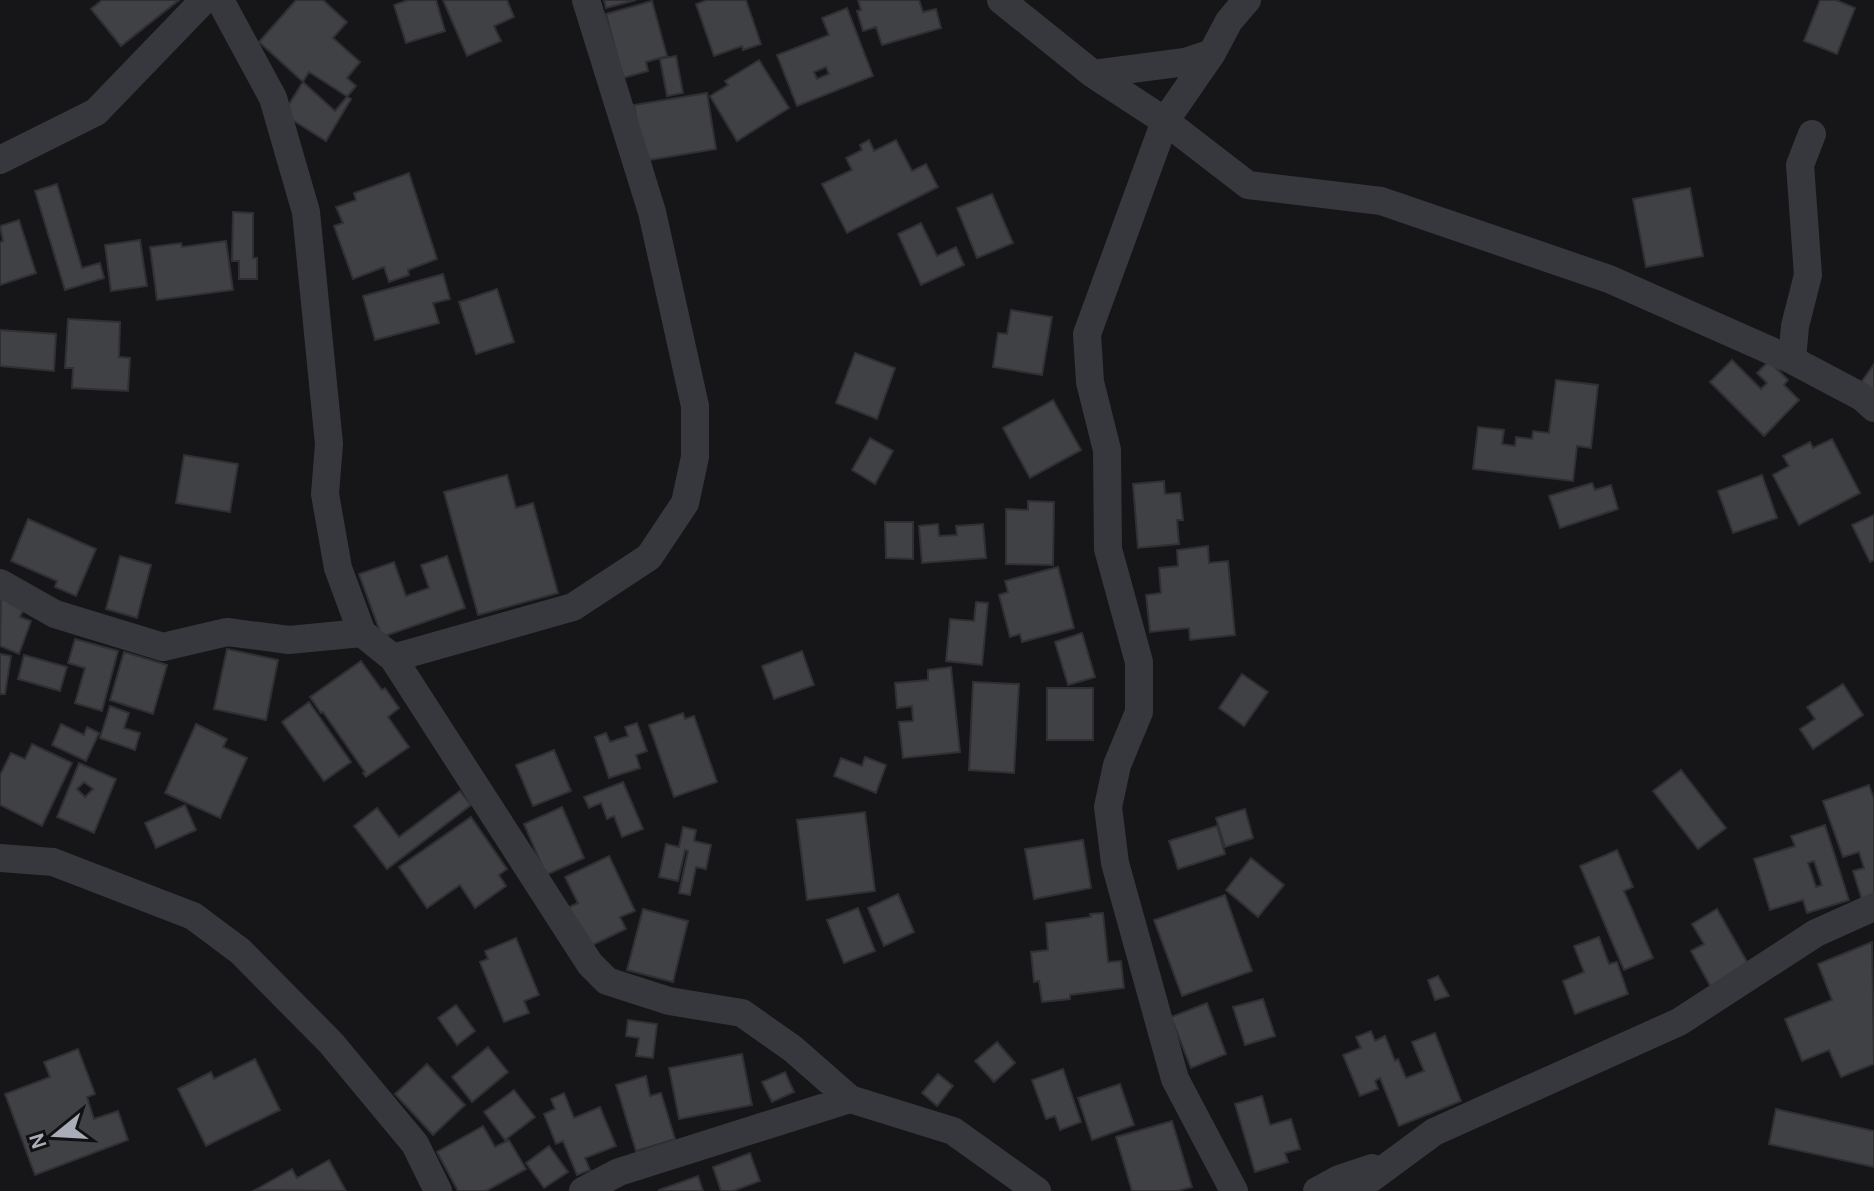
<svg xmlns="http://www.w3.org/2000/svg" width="1874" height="1191" font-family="Karla,sans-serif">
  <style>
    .building { fill: #404145; stroke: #303034; stroke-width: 2; fill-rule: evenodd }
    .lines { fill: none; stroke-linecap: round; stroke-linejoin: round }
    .minor { stroke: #37383d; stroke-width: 28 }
  </style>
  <rect width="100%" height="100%" fill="#161618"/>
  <path class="building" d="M102 0H179L121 46 91 9Z
    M296 0H323L347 22 333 38 360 62 347 78 356 86 335 111 259 42Z
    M408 0H436L445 31 406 43 394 5Z
    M443 0H507L514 17 494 26 501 41 467 56Z
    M604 0H636L606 8Z
    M707 0H746L761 44 743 50 742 46 714 56 696 4Z
    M858 0H919L923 12 936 9 941 28 882 45 876 27 863 31 857 11 861 10Z
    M1820 0H1836L1855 8 1837 54 1804 41Z
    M652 1 667 56 646 62 648 71 623 78 606 14Z
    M847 8 873 76 797 106 777 55 829 35 822 18ZM826 67 829 74 817 79 814 72Z
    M676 56 683 93 667 96 660 59Z
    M759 60 789 108 737 141 710 96 728 85 725 81Z
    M309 72 351 99 326 141 283 114Z
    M707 93 716 149 643 161 634 105Z
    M869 140 874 151 896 140 912 171 926 164 938 187 847 233 822 184 852 170 846 158 862 150 860 145Z
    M409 173 437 259 408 270 409 275 389 282 384 267 353 279 334 226 343 223 336 207 356 200 354 193Z
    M57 184 82 268 100 263 104 278 65 290 35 191Z
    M1690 188 1703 256 1646 267 1633 199Z
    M992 194 1013 243 977 258 957 208Z
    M233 212 253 213V258H257V279H239V261H232Z
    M19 220 36 273 0 285V242L3 241 0 226Z
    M921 223 937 256 956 247 964 265 921 285 898 234Z
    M140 240 147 286 111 291 105 245Z
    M226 241 233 290 157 300 150 247 181 243 182 247Z
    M443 274 450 299 433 303 439 323 375 340 363 296Z
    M497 289 514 342 476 354 459 302Z
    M1011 310 1052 317 1042 375 993 367 998 333 1007 334Z
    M68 319 120 322 119 357 130 358 128 391 72 388 73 368H65Z
    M0 330 56 334 54 371 0 366Z
    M855 353 895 368 877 419 836 403Z
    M1732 360 1761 389 1767 383 1757 373 1769 361 1788 380 1784 385 1799 400 1764 436 1710 382Z
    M1874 364V394L1860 384Z
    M1556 380 1598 385 1591 448 1577 446 1573 481 1473 469 1478 427 1504 430 1502 444 1515 446 1516 437 1532 439 1533 431 1549 433Z
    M1053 400 1081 450 1030 478 1003 428Z
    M870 438 893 451 875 484 852 470Z
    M1832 439 1860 493 1799 525 1773 475 1789 466 1783 456 1810 442 1813 448Z
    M184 455 238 464 230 512 176 503Z
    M507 475 516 508 533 503 558 593 478 615 444 492Z
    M1762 475 1777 518 1733 533 1718 491Z
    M1164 481 1165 494 1180 493 1183 520H1177L1179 544 1138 548 1133 484Z
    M1592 483 1595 490 1611 485 1618 509 1560 528 1549 496Z
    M1028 501 1054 502 1053 565 1006 564V509L1028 510Z
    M1874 515V560L1870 562 1852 525Z
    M28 519 96 549 76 596 55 587 57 581 11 561Z
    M885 522H913V559L886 558Z
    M938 524 939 536 957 535 956 526 983 524 986 558 922 563 919 526Z
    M1208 546 1209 563 1228 561 1235 635 1190 640 1189 628 1150 632 1146 595 1161 593 1159 568 1178 566 1177 550Z
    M120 556 151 565 137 618 106 609Z
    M447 556 465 608 382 637 359 574 394 562 406 596 429 588 421 565Z
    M1058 567 1074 628 1022 642 1020 634 1010 637 999 595 1008 592 1005 581Z
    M1 597 25 606 20 617 31 621 19 654 0 646Z
    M976 602 988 603 982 665 946 661 950 619 974 621Z
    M1082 633 1095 677 1068 685 1055 642Z
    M75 639 118 651 102 711 75 703 85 668 68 663Z
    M227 649 278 660 266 720 214 709Z
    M802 651 814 685 774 699 762 666Z
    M124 652 167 665 153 714 110 700Z
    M0 654 11 656 5 694H0Z
    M24 655 67 667 60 691 18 679Z
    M361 661 382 690 385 688 399 708 388 717 409 747 366 777 363 773 365 772 323 712 321 713 310 697Z
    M951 667 960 752 903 758 899 722 913 721 912 706 897 708 895 683 928 680V670Z
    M1242 674 1268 692 1244 726 1219 708Z
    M973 682 1019 684 1014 773 969 770Z
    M1843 684 1863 715 1813 749 1800 729 1815 719 1807 707Z
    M1047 688H1093V740H1047Z
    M309 702 351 762 324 781 282 722Z
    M110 706 129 713 124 728 140 733 135 750 100 738Z
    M683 713 685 719 694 716 717 782 674 797 649 725Z
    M637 723 647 751 636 755 640 768 609 778 595 737 606 733 610 742 628 736 625 727Z
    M61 724 84 735 87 727 99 733 86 761 52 745Z
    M196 724 227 739 223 747 247 758 220 818 165 793Z
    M32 744 72 763 42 826 0 805V775L11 753 25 759Z
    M554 750 571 791 533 806 516 765Z
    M865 757 886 765 876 793 834 776 841 758 862 766Z
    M79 763 116 779 94 833 57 817ZM84 782 93 789 85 797 77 789Z
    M1681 770 1726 828 1698 849 1653 791Z
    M623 782 643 829 622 837 614 816 607 819 601 803 589 808 584 797Z
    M1869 785 1874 799V896L1862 900 1853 871 1864 868 1859 852 1843 857 1823 801Z
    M460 791 471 805 387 869 354 826 377 808 399 837Z
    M185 805 196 830 156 848 145 823Z
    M562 807 584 858 546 875 524 824Z
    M1245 809 1253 838 1225 847 1216 818Z
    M865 812 875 891 807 900 797 820Z
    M471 817 507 869 499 875 506 886 475 908 460 885 427 908 399 867Z
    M1825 825 1849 900 1807 913 1803 900 1770 910 1754 859 1795 846 1791 836ZM1814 861 1822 885 1816 887 1808 863Z
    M1217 826 1225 854 1178 869 1169 841Z
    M683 827 696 830 694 841 711 845 706 869 696 867 690 895 679 893 688 851 685 850 678 881 659 877 666 844 679 847Z
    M1083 840 1091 888 1034 899 1025 849Z
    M1617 850 1633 887 1624 891 1653 958 1624 970 1580 866Z
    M609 856 635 911 620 917 626 929 584 949 565 909 578 903 565 877Z
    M1251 858 1284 885 1258 917 1226 890Z
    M898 894 914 932 884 946 868 908Z
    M1225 895 1252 971 1182 996 1154 920Z
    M858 908 875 951 844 963 827 920Z
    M643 909 688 921 673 982 627 970Z
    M1717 909 1751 969 1713 991 1691 951 1704 944 1692 924Z
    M1103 913 1108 962 1121 961 1124 988 1070 995V999L1042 1002 1039 981 1034 982 1031 952 1048 950 1046 923 1091 917 1090 914Z
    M1599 937 1609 964 1617 962 1628 994 1575 1014 1563 981 1584 972 1574 946Z
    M516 938 539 995 524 1001 529 1013 504 1022 480 962 488 959 485 951Z
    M1872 942 1874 1064 1841 1077 1829 1050 1802 1061 1785 1019 1832 1000 1818 964Z
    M1438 976 1449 996 1435 1000 1428 980Z
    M1263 999 1275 1036 1245 1045 1233 1007Z
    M1207 1003 1226 1054 1191 1068 1171 1017Z
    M456 1005 475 1031 457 1045 438 1018Z
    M628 1020 657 1024 653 1058 636 1056 639 1038 626 1036Z
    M1371 1031 1375 1041 1385 1036 1395 1061 1398 1059 1406 1078 1424 1071 1412 1042 1435 1033 1461 1101 1399 1126 1380 1078 1375 1081 1378 1089 1360 1096 1343 1055 1361 1048 1356 1037Z
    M997 1042 1015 1063 994 1082 975 1061Z
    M488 1047 508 1072 472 1102 452 1077Z
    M78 1049 95 1094 87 1097 94 1119 118 1111 128 1140 35 1175 5 1094 50 1077 44 1062Z
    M742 1054 752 1105 679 1119 669 1068Z
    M255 1059 280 1110 206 1146 178 1089 211 1072 214 1079Z
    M427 1064 465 1105 433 1135 395 1094Z
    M1063 1069 1081 1122 1060 1130 1055 1116 1046 1119 1032 1080Z
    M785 1072 794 1092 772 1102 762 1082Z
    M938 1074 953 1086 937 1106 922 1093Z
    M646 1076 650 1096 661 1093 675 1139 636 1151 616 1085Z
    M1120 1084 1134 1125 1092 1140 1078 1098Z
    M514 1090 535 1117 505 1140 484 1112Z
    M564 1093 574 1118 600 1107 616 1146 585 1158 590 1170 577 1175 563 1141 556 1144 544 1114 555 1109 551 1099Z
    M1262 1096 1270 1125 1291 1119 1300 1149 1285 1153 1288 1162 1255 1172 1235 1104Z
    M1776 1109 1874 1131V1167L1769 1144Z
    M1172 1121 1192 1187 1177 1191H1132L1116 1137Z
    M483 1126 495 1147 509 1140 526 1169 486 1191H458L437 1152Z
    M549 1146 568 1172 544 1188 526 1163Z
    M750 1153 760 1181 733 1191H721L713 1167Z
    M329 1160 346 1191 255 1190 292 1169 297 1178Z
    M698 1176 703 1191H659V1190Z"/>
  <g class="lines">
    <path class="minor" d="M220 0 273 98 306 212 329 444 325 494 338 568 362 633
      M1001 0 1093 74 1165 121 1248 185 1381 201 1609 279 1792 360 1862 397 1874 408
      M1093 74 1185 62 1212 53
      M0 160 96 112 204 0
      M1792 360 1795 326 1808 275 1800 165 1812 134
      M0 583 55 614 163 647 227 632 289 640 362 633 393 658 590 964 607 981 669 1001 742 1013 793 1049 850 1099
      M393 658 573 607 649 557 685 503 695 457V406L652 212 586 0
      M0 858 53 862 193 916 240 951 331 1043 415 1144 438 1191
      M583 1191 619 1172 850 1099 953 1131 1037 1191
      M1234 1191 1175 1079 1115 863 1108 807 1117 765 1139 712V662L1108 549 1107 450 1090 382 1087 334 1165 121 1212 53 1229 21 1247 0
      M1317 1191 1339 1179 1372 1168
      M1354 1191 1434 1132 1679 1022 1816 933 1874 907"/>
  </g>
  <g transform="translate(56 1135) rotate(252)" stroke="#111113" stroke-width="6" paint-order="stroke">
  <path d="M0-6L14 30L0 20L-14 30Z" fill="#a8adb8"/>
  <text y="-12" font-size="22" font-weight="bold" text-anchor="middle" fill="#a8adb8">N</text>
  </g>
</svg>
